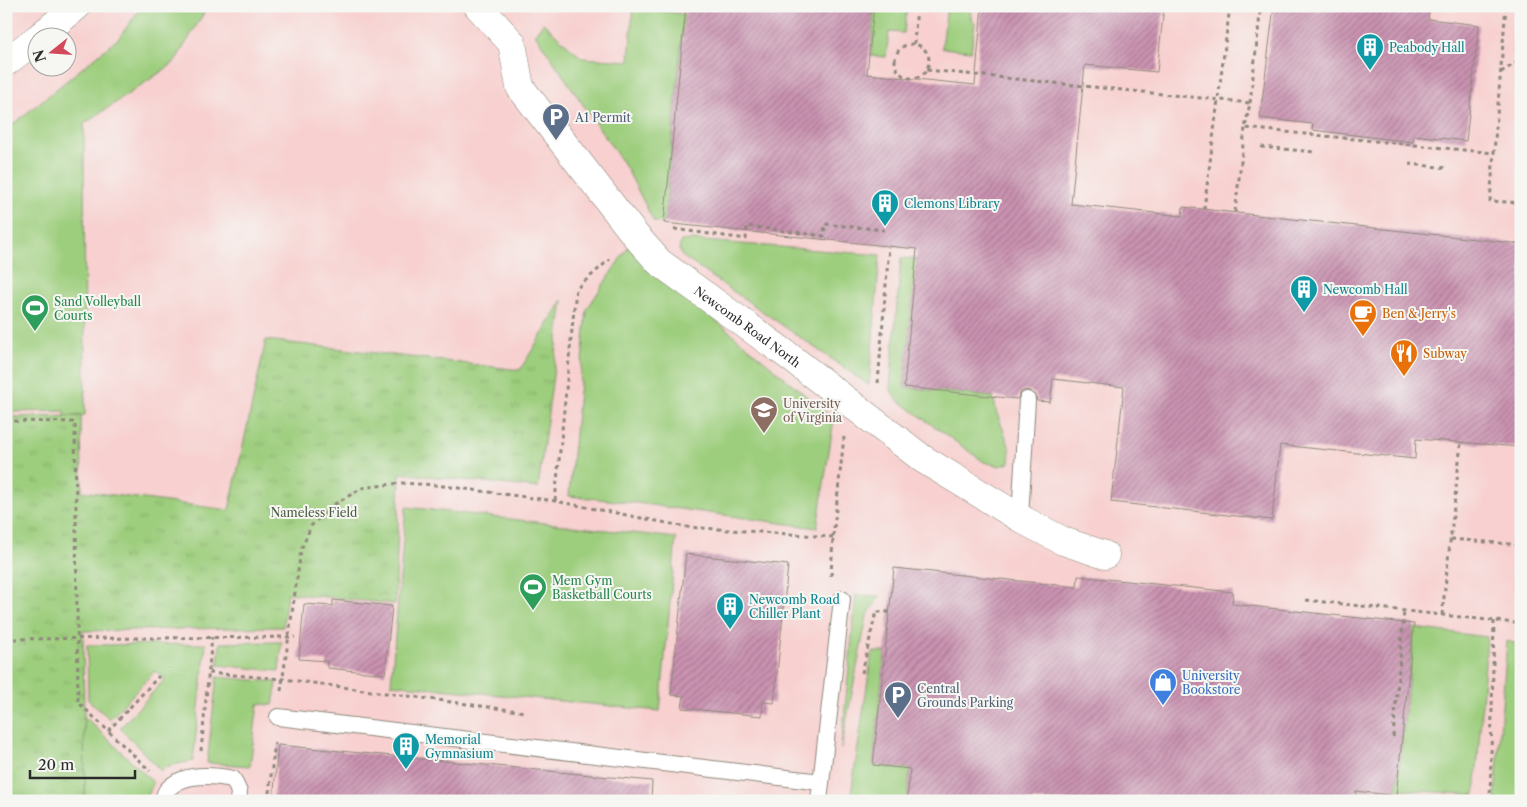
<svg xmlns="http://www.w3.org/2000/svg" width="1527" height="807" font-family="'Libre Caslon Text',serif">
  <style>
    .built { fill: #f7d0cf; fill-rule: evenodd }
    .green { fill: #9dce7d; stroke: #647c54 }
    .park { fill: url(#park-tufts); stroke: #647c54 }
    .building { fill: url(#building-hatch) }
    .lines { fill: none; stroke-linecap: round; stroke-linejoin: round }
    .lane-casing { stroke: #8f887c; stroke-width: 18 }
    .street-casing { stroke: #8f887c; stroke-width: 29 }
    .primary-casing { stroke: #8f887c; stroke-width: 29 }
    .path { stroke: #8f887c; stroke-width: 3; stroke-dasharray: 4 4; stroke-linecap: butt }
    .lane { stroke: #fff; stroke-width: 16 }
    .street { stroke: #fff; stroke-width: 28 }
    .primary { stroke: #fff; stroke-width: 28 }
    .labels { text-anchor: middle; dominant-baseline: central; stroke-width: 4; stroke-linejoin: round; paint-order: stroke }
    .culture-label { font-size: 12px; fill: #0d838f; stroke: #f6f6f2; text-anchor: start }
    .service-label { font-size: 12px; fill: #4e5e75; stroke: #f6f6f2; text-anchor: start }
    .leisure-label { font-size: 12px; fill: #27864d; stroke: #f6f6f2; text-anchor: start }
    .food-label { font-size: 12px; fill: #c56008; stroke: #f6f6f2; text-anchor: start }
    .street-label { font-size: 12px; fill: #2b2b2b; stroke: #f6f6f2 }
    .education-label { font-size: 12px; fill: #785e54; stroke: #f6f6f2; text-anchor: start }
    .park-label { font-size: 12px; fill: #4d5c44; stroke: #f6f6f2 }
    .shop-label { font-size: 12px; fill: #366cbe; stroke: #f6f6f2; text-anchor: start }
  </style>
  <defs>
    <pattern id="park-tufts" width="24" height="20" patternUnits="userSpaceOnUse" patternTransform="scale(1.25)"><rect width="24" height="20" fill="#9dce7d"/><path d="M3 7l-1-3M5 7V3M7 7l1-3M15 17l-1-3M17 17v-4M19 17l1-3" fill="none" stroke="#87b16c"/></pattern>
    <pattern id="building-hatch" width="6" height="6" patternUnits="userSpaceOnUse" patternTransform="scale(1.25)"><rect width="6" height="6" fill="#ca93b1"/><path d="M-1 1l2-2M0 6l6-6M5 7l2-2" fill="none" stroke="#a47890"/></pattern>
  </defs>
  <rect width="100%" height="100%" fill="#f6f6f2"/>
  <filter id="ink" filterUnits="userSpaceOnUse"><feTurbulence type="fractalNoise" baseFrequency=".02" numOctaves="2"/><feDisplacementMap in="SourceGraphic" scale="10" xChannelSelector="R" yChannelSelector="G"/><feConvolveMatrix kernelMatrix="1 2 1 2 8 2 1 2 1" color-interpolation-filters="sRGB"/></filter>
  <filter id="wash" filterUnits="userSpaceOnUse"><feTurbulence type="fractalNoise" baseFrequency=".0096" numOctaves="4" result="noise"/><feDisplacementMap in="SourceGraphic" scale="20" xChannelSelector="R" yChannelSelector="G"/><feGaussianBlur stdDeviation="1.12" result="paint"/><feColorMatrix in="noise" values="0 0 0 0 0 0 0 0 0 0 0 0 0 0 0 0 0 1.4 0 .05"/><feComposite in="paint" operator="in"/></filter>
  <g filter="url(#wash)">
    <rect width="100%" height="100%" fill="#f3e4cd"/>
    <path class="built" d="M6 6H1521V801H6ZM38 38H68V68H38Z"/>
    <path class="green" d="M142 6H208L174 63 84 124 85 415 65 416V411L6 412V130L119 38Z
      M874 6H907L904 33 889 32 886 57 871 56Z
      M947 6H970L971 18 975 23 971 51 942 48Z
      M1517 6H1521V53L1517 56 1513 54Z
      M633 8 684 14 664 223 654 222 627 169 535 34 543 23 582 58 629 61Z
      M691 240 880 255 869 385 682 256 679 249 681 241Z
      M628 247 834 419 817 528 637 503 569 496 587 309Z
      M901 258 917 259 904 387 993 397 997 413 1010 449 1009 463 1000 466 984 462 896 399 890 388Z
      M406 507 676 538 660 711 391 684Z
      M856 595 880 596 867 616 841 749Z
      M1414 628 1487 637 1475 795 1397 789Z
      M1507 641 1521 645V801H1496L1495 797Z
      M282 642 279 671 218 665 220 643Z
      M206 644 193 761 168 766 161 771 120 728 165 679 155 671 110 719 88 700 87 645Z
      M872 652H885L873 765 910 769 907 801H850Z
      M217 677 277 682 273 705 258 704 250 766 207 763Z
      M84 716 154 783 143 801H85Z"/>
    <path class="park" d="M563 300 538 488 400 473 395 604 287 593 283 627 83 631 85 801H6V417L81 416 82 491 229 510 266 340 520 370Z"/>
    <g id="blocks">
      <path class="building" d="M686 6H874L867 74 975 85 982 6H1164L1157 72 1085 65 1071 204 1182 216 1183 207 1521 244V447L1416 439 1415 459 1280 445 1272 520 1111 502 1124 387 1053 379 1050 402 1037 401 1036 395 1028 390 1022 391 1017 399 904 387 917 249 664 223Z
        M1274 6 1324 11 1325 6H1430L1428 19 1479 25 1466 141 1414 135 1413 142 1312 130 1313 124 1260 118Z
        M686 554 788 565 774 703 763 702 762 716 682 708 684 696 671 695Z
        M894 568 1077 587 1078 576 1233 592 1232 604 1414 624 1396 796 1356 791 1355 801H907L910 769 873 765Z
        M333 600 392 606 385 674 327 668V661L299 659 304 604 333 606Z
        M278 745 652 781 651 801H273Z"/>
    </g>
  </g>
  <g filter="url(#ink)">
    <use href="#blocks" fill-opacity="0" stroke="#8f887c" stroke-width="1"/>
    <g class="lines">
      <g class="lane-casing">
        <path id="lane" d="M1020 517 1027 400
          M278 717 821 782
          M162 801C164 798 165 792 167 790 183 772 213 775 233 779L239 792 238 801
          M819 801 842 599"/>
      </g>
      <g class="street-casing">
        <g id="street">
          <path id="s1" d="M478 6 512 43 520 87 635 235 659 262 786 354 923 459 1025 521 1063 541 1105 555"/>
        </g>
      </g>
      <g class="primary-casing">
        <path id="primary" d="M38 38 77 6
          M6 62 38 38"/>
      </g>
      <path class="path" d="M1506 6 1490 201 1521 203
        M895 61a17 17 0 1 1 34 0a17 17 0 1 1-34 0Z
        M914 44 917 6
        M927 70 1250 103 1245 128 1494 153
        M1501 72 1521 60
        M1250 103 1261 6
        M1261 147 1315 152
        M1409 164 1448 168
        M1204 209 1230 6
        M1235 212 1245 128
        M674 229 746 239 747 226 824 236 825 224 884 230
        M878 383 889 247
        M6 421 75 422 78 702 150 771
        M555 501 576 289 610 259
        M1451 539 1521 545
        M831 576 833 537 844 437
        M1306 600 1515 623 1521 626
        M1442 615 1461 443
        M6 639 295 637
        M209 673 283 679 525 712
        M862 673 876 612H890
        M281 691 301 550 311 526 330 507 362 488 402 483 436 485 555 501 687 527 833 537
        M108 731 159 676
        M1393 737 1404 611
        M201 751 212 637
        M268 801 275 742
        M1490 801 1494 621"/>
      <use href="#lane" class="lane"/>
      <use href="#street" class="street"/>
      <use href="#primary" class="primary"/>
    </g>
  </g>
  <defs>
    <g id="building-pin" transform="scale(1.4375)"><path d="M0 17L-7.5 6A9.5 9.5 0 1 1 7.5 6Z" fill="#0f9aa8" stroke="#f6f6f2"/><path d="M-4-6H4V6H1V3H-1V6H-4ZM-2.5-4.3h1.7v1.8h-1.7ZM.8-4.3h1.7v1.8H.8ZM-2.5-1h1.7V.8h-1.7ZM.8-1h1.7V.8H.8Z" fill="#fff"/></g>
    <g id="parking-pin" transform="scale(1.4375)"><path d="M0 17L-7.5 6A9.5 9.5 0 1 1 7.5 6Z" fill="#5c6f8a" stroke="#f6f6f2"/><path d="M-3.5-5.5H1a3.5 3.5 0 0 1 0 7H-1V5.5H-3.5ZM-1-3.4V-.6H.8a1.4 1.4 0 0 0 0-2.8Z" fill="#fff"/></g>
    <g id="stadium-pin" transform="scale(1.4375)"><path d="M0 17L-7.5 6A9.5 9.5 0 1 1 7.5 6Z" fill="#2e9e5b" stroke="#f6f6f2"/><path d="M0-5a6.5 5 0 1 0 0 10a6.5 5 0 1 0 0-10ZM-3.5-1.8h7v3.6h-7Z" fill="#fff"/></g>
    <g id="cafe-pin" transform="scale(1.4375)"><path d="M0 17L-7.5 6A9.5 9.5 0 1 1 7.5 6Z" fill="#e8710a" stroke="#f6f6f2"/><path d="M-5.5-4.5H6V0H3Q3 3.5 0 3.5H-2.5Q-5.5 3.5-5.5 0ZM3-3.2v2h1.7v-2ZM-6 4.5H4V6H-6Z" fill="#fff"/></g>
    <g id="restaurant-pin" transform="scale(1.4375)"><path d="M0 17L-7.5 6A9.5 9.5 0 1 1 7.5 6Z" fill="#e8710a" stroke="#f6f6f2"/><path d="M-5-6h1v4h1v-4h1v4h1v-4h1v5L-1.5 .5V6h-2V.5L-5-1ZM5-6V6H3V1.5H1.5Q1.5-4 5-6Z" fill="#fff"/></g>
    <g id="university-pin" transform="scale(1.4375)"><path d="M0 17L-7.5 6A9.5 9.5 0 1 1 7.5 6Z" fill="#8d6e63" stroke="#f6f6f2"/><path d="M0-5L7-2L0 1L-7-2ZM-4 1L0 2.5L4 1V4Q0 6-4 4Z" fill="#fff"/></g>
    <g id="shop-pin" transform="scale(1.4375)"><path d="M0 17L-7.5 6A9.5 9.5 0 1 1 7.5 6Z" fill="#3f7fe0" stroke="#f6f6f2"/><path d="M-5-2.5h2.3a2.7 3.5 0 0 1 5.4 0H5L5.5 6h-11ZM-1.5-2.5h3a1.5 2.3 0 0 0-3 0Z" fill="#fff"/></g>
  </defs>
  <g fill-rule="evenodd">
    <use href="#building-pin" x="1370" y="47"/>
    <use href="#parking-pin" x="556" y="117"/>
    <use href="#building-pin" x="885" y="203"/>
    <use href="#building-pin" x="1304" y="289"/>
    <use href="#stadium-pin" x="35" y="308"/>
    <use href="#cafe-pin" x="1363" y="313"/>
    <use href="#restaurant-pin" x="1404" y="353"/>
    <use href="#university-pin" x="764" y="410"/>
    <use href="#stadium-pin" x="533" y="587"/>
    <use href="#building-pin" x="730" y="606"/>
    <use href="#shop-pin" x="1163" y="682"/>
    <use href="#parking-pin" x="898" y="695"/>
    <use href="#building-pin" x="406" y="746"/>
  </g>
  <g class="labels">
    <g class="culture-label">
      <text x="1389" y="47">Peabody Hall</text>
      <text x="904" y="203">Clemons Library</text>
      <text x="1323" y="289">Newcomb Hall</text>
      <text x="749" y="599">Newcomb Road<tspan x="749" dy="14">Chiller Plant</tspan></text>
      <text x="425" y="739">Memorial<tspan x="425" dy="14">Gymnasium</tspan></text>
    </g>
    <g class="service-label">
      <text x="575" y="117">A1 Permit</text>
      <text x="917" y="688">Central<tspan x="917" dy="14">Grounds Parking</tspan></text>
    </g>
    <g class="leisure-label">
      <text x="54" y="301">Sand Volleyball<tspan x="54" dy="14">Courts</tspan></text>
      <text x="552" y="580">Mem Gym<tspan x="552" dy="14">Basketball Courts</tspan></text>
    </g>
    <g class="food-label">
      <text x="1382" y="313">Ben &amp; Jerry's</text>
      <text x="1423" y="353">Subway</text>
    </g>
    <g class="street-label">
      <text stroke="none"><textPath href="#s1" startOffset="428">Newcomb Road North</textPath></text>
    </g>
    <g class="education-label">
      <text x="783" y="403">University<tspan x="783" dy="14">of Virginia</tspan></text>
    </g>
    <g class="park-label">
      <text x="314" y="512">Nameless Field</text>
    </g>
    <g class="shop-label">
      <text x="1182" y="675">University<tspan x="1182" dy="14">Bookstore</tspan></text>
    </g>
  </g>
  <rect width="1527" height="807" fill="none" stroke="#f6f6f2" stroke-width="25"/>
  <g transform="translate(52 52) rotate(253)"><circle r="24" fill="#f6f6f2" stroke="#a5a5a2"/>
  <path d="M0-4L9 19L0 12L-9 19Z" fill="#d1495b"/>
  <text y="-8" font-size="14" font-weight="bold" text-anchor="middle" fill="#2b2b2b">N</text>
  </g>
  <path d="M30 770v8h105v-8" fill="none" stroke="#2b2b2b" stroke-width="2.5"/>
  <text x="38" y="770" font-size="15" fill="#2b2b2b" stroke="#f6f6f2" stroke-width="4" paint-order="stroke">20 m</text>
</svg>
